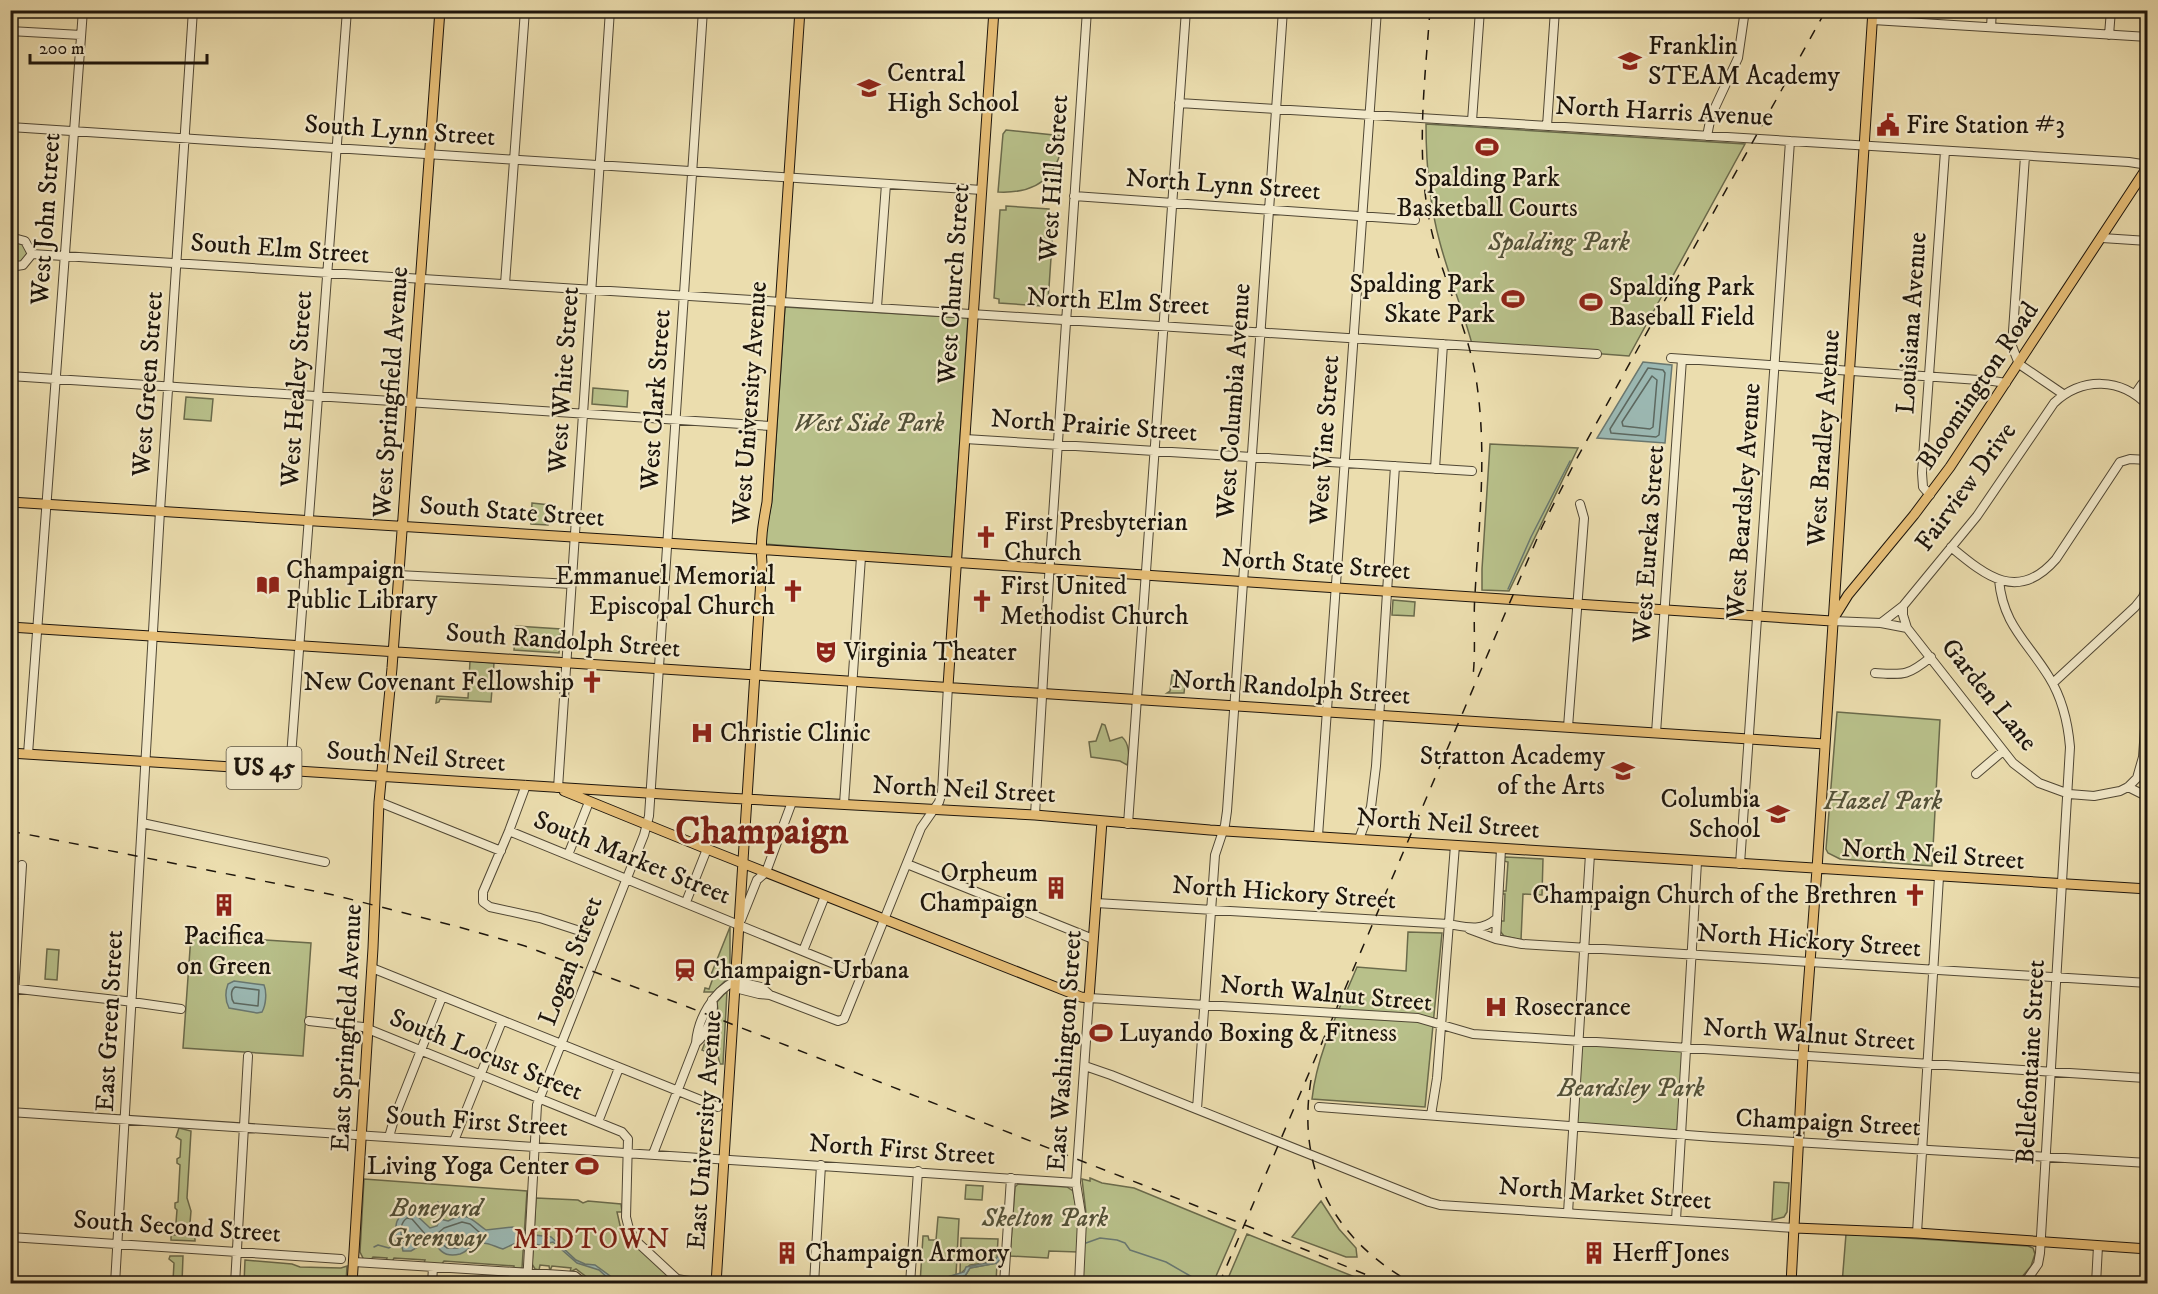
<svg xmlns="http://www.w3.org/2000/svg" width="2158" height="1294" font-family="'IM FELL DW Pica',serif">
  <style>
    .green { fill: #b8c08a; stroke: #6a6a4b; stroke-width: 1.5 }
    .water { fill: #9cbab5; stroke: #697871; stroke-width: 1.5 }
    .lines { fill: none; stroke-linecap: round; stroke-linejoin: round }
    .shore { stroke: #5c6860; stroke-width: 1.5 }
    .stream { stroke: #697871; stroke-width: 1.5 }
    .minor-casing { stroke: #504734; stroke-width: 10 }
    .major-casing { stroke: #1d150c; stroke-width: 11 }
    .minor { stroke: #f2e9ca; stroke-width: 8 }
    .major { stroke: #e6be77; stroke-width: 9 }
    .rail { stroke: #1d150c; stroke-width: 1.5; stroke-dasharray: 10 10; stroke-linecap: butt }
    .labels { text-anchor: middle; dominant-baseline: central; stroke-width: 4.5; stroke-linejoin: round; paint-order: stroke }
    .shield { fill: #f2e9ca; stroke: #5d5545; stroke-width: 1.5 }
    .shield-label { font-size: 24px; font-weight: bold; fill: #1d150c }
    .poi-label { font-size: 26px; fill: #1d150c; stroke: #f2e9ca; text-anchor: start }
    .street-label { font-size: 26px; fill: #1d150c; stroke: #f2e9ca }
    .park-label { font-size: 26px; font-style: italic; fill: #535138; stroke: #f2e9ca }
    .quarter-label { font-size: 28px; letter-spacing: 1.5px; fill: #7a1f14; stroke: #f2e9ca }
    .town-label { font-size: 38px; font-weight: bold; fill: #7a1f14; stroke: #f2e9ca }
  </style>
  <rect width="100%" height="100%" fill="#ebddae"/>
  <filter id="stains"><feTurbulence type="fractalNoise" baseFrequency=".00333" numOctaves="4"/><feColorMatrix values="0 0 0 0 .2 0 0 0 0 .09 0 0 0 0 .02 0 0 0 .5 -.17"/></filter>
  <radialGradient id="worn" r=".72"><stop offset=".6" stop-color="#630" stop-opacity="0"/><stop offset="1" stop-color="#630" stop-opacity=".3"/></radialGradient>
  <path class="green" d="M1426 124 1745 144 1629 356 1472 344C1463 310 1449 277 1440 243 1429 203 1426 165 1426 124Z
    M1006 130 1063 136C1060 176 1038 194 998 192L1003 134Z
    M1006 206 1049 209V213L1054 214 1048 302H1043L1042 306 999 303V299L994 298 1000 210H1006Z
    M10 240 23 243 27 253 22 263 11 265Z
    M785 307 968 318 952 558 764 544 772 499Z
    M593 388 628 391 627 407 592 404Z
    M186 397 213 399 211 421 184 419Z
    M1490 444 1578 448 1509 591 1482 590V569Z
    M532 503 550 505 548 525 531 524Z
    M1393 600 1415 602 1414 616 1392 615Z
    M516 626 561 629 559 653 514 650Z
    M470 661 494 663 491 702 440 699 439 702 436 703 437 696 468 698Z
    M1172 675 1186 676 1184 693H1167L1170 691Z
    M1837 712 1940 720 1932 866 1840 859 1828 853 1826 849Z
    M1102 724 1105 725 1110 741 1122 737C1129 743 1130 756 1127 765L1120 761 1091 757 1089 742 1096 741Z
    M1505 857 1543 859 1542 895 1523 894 1521 940 1504 936 1500 931V921H1504L1505 894H1502V891H1506L1508 862 1504 861Z
    M730 927V971L728 978 714 992H704L705 988 709 989 713 978 710 977Z
    M1408 932 1442 933 1425 1107 1312 1099C1317 1053 1339 1010 1357 967L1406 971Z
    M191 935 311 943 303 1056 183 1048Z
    M47 949 59 950 57 980 45 979Z
    M727 991 723 1064H720L718 1056 702 1050 718 1011 717 1002Z
    M1581 1043 1685 1050 1680 1132 1577 1125Z
    M179 1128 191 1131 187 1198 191 1211 189 1235 195 1236V1241L171 1240V1234L175 1235 177 1210 175 1208V1203L178 1202 180 1165 177 1163V1159L180 1157 181 1140 176 1137Z
    M1090 1178 1102 1183 1134 1188 1236 1230 1213 1283 1082 1284 1086 1213 1082 1179 1090 1181Z
    M364 1179 527 1191 522 1268 514 1269V1266L444 1261 441 1265 424 1263 425 1260 394 1258 392 1262H386L387 1258 373 1257 370 1261 364 1260 360 1252Z
    M1774 1182 1789 1183 1787 1212 1784 1217 1772 1220Z
    M1018 1184 1067 1187 1073 1191 1079 1221 1078 1252 1049 1251 1048 1258 1010 1256 1015 1187Z
    M966 1185 983 1186 982 1200 965 1199Z
    M536 1198 578 1200 583 1203 588 1201 621 1204 622 1212H617L622 1234 627 1233 634 1244 676 1283H591L592 1281 576 1269 570 1272 571 1268 552 1266 550 1271 549 1266 540 1265 539 1270 535 1269 532 1264Z
    M1321 1201 1339 1229 1356 1248 1357 1257H1346L1292 1237Z
    M938 1217 959 1219 956 1275 944 1278 938 1283 920 1284 923 1236H928L929 1240H936Z
    M1247 1234 1370 1283H1226Z
    M1846 1234 2028 1246 2033 1248 2035 1254 2031 1266 2017 1283 1842 1284Z
    M961 1238 998 1239 997 1257 992 1262 970 1265 960 1274Z
    M170 1256H183L182 1283H169L173 1281 174 1263 169 1259Z
    M245 1260 292 1264 300 1267 341 1268 347 1266 346 1283 244 1284Z
    M997 1263 996 1283 959 1284V1278L965 1276 970 1268Z"/>
  <path class="water" d="M1643 362 1672 365 1665 443 1597 438Z
    M234 981 264 985C267 992 266 1005 262 1012L257 1013 229 1008C225 1000 225 992 228 984Z
    M410 1212 414 1213 430 1228 437 1226 440 1219 448 1221C468 1210 471 1220 486 1230L513 1227 518 1233 551 1237 576 1260 585 1264 595 1265 613 1278 648 1279 657 1283 610 1280 599 1270 577 1263 553 1242 540 1245 518 1242 503 1249C495 1247 489 1242 480 1243 472 1244 467 1252 460 1254 448 1257 439 1253 435 1241L431 1239 411 1251H403L402 1247 396 1244C396 1230 392 1215 410 1212Z
    M1002 1253V1257L997 1263 970 1268 965 1276 938 1284 944 1278 964 1272 966 1267 992 1262Z"/>
  <g class="lines">
    <path class="shore" d="M1648 368 1663 370 1665 373 1659 435 1656 437 1611 433 1610 429Z
      M1652 376 1657 380 1653 427 1650 429 1623 426 1622 422Z
      M235 987 259 990 258 1006 234 1003C231 999 230 990 235 987Z
      M407 1218 412 1219 425 1234 423 1236 408 1244 402 1240C401 1232 399 1224 407 1218Z
      M462 1222 470 1224 479 1232V1236L458 1248H447L442 1244 438 1233 444 1228Z"/>
    <path class="stream" d="M1508 589 1531 537 1570 461
      M438 1202 440 1215
      M1086 1243 1100 1238 1117 1240 1125 1243 1130 1250 1166 1262 1192 1277 1212 1284
      M374 1247 378 1245 389 1248 395 1244"/>
    <g class="minor-casing">
      <path id="minor" d="M1873 20 2148 37
        M1991 27 1992 10
        M10 31 81 35
        M2109 35 2111 10
        M1179 103 2129 162 2148 165
        M1472 121 1480 10
        M1547 126 1555 10
        M10 127 982 190
        M1707 136 1711 116 1738 58 1745 10
        M2025 156 2012 346 2019 364 2063 394
        M1074 196 1415 220
        M10 237 25 241 32 254 23 265 10 267
        M2102 238 2148 241
        M32 254 1597 354
        M505 284 525 10
        M877 307 886 184
        M1671 358 1993 381 2006 383
        M10 376 771 426
        M2135 394 2142 384 2148 382
        M965 439 1472 471
        M1435 469 1443 344
        M1930 495 1923 487 1922 473 1945 151
        M1951 547C1986 576 2018 603 2056 559L2120 462 2130 459 2148 460
        M398 575 572 584
        M1999 580C2003 625 2027 641 2049 677 2062 698 2068 723 2070 747L2040 1253 2038 1264 2024 1284
        M2148 585 2143 597 2148 613
        M1832 621 1881 623 1907 628 2013 763 2039 783 2069 794 2094 796 2120 791 2128 787 2137 778 2143 757 2148 685
        M1881 623 1903 606
        M1907 628 1903 615V606L1977 516 2054 403C2082 377 2121 377 2148 406
        M1875 673C1904 675 1908 676 1931 657
        M2053 683 2135 607 2143 597
        M1568 727 1584 518 1580 504
        M1656 733 1682 359
        M28 754 83 10
        M290 770 347 10
        M1976 774 2003 751
        M526 785 509 831 483 892V902L490 907 540 918 586 933
        M2128 787 2148 797
        M558 788 610 10
        M379 802 501 851
        M844 804 861 557
        M1035 815 1050 561 1087 10
        M142 823 325 862
        M1128 824 1186 10
        M509 831 861 975
        M1318 836 1377 10
        M1359 839 1371 807 1376 766 1395 466
        M568 855 589 802
        M907 864 1093 939
        M1740 864 1790 141
        M10 894 20 895
        M686 902 707 849
        M1096 903 1448 924C1466 927 1481 932 1496 919
        M741 920 757 880 766 872 792 802
        M1469 929 1496 939 1522 944 2148 983
        M1496 939 1501 849
        M803 951 825 896
        M372 968 718 1107
        M10 988 125 1001 181 1009
        M735 988 759 994 770 995 838 1021 844 1019 921 828 939 802 942 792 948 686
        M309 1021 363 1027 622 1132 628 1139 626 1217 629 1229 636 1241 677 1279 689 1281 735 1284
        M696 1043C706 1035 716 1013 712 1000
        M10 1058 22 865
        M1085 1066 1111 1075 1429 1202 1440 1205 1795 1228
        M1319 1107 1713 1137 2148 1163
        M1197 1109 1215 855 1225 825 1227 811 1283 10
        M10 1112 1076 1183
        M1431 1115 1437 1078 1455 845
        M598 1122 619 1068
        M389 1137 395 1116 442 997
        M454 1141 502 1021
        M653 1154 696 1043C698 1018 713 992 735 981L761 987 770 995
        M1568 1213 1590 854
        M1676 1220 1697 862
        M1917 1233 1939 877
        M10 1237 341 1259
        M354 1262 562 1275 575 1276 585 1284
        M115 1284 160 511 193 10
        M235 1284 248 1056
        M432 1284 433 1267
        M527 1284 537 1105 644 835 649 816 703 10
        M814 1284 821 1165
        M910 1284 918 1171
        M1004 1284 1011 1178
        M1079 1284 1082 1220 1076 1183 1089 998 1418 1018 1473 1034 2145 1078
        M2096 1284 2098 1246"/>
    </g>
    <g class="major-casing">
      <path id="major" d="M10 502 621 540 1832 621
        M1835 616 1848 595 1914 515 1950 467 2148 166
        M10 627 1825 744
        M948 686 994 10
        M10 753 726 798 1035 815 1210 830 2148 889
        M564 791 707 849 1081 997 1089 998 1102 821
        M1795 1228 1917 1233 2148 1249
        M352 1284 373 948 379 802 392 668 440 10
        M716 1284 762 563C760 540 763 524 767 502L800 10
        M1791 1284 1803 1056 1817 869 1873 10"/>
    </g>
    <use href="#minor" class="minor"/>
    <use href="#major" class="major"/>
    <path class="rail" d="M1430 10C1425 80 1416 150 1429 219 1440 276 1469 327 1477 385 1487 455 1479 524 1475 594 1473 621 1476 649 1473 676
      M10 831 334 895 459 927 525 946 683 1005 1240 1223 1389 1284
      M1311 1080C1296 1171 1335 1241 1414 1284
      M1219 1284 1542 527 1576 460 1826 10"/>
  </g>
  <defs>
    <g id="school-bare" transform="scale(1.8)"><path d="M0-5L7-2L0 1L-7-2ZM-4 1L0 2.5L4 1V4Q0 6-4 4Z" fill="#8f2418" stroke="#f2e9ca" stroke-width="2.5" paint-order="stroke"/></g>
    <g id="civic-bare" transform="scale(1.8)"><path d="M-.6-6.5H3V-4.5H.6V-3L4-1V1h2V6H-6V1h2V-1L-.6-3ZM-1.2 2.5V6h2.4V2.5Z" fill="#8f2418" stroke="#f2e9ca" stroke-width="2.5" paint-order="stroke"/></g>
    <g id="stadium-bare" transform="scale(1.8)"><path d="M0-5a6.5 5 0 1 0 0 10a6.5 5 0 1 0 0-10ZM-3.5-1.8h7v3.6h-7Z" fill="#8f2418" stroke="#f2e9ca" stroke-width="2.5" paint-order="stroke"/></g>
    <g id="church-bare" transform="scale(1.8)"><path d="M-1.2-6h2.4v3.5h3.3v2.4h-3.3V6h-2.4V-.1h-3.3v-2.4h3.3Z" fill="#8f2418" stroke="#f2e9ca" stroke-width="2.5" paint-order="stroke"/></g>
    <g id="library-bare" transform="scale(1.8)"><path d="M-6-4Q-3-5.5-.7-3.5V5Q-3 3-6 4ZM6-4Q3-5.5 .7-3.5V5Q3 3 6 4Z" fill="#8f2418" stroke="#f2e9ca" stroke-width="2.5" paint-order="stroke"/></g>
    <g id="theatre-bare" transform="scale(1.8)"><path d="M-5-5.5Q0-4 5-5.5V0Q5 5 0 6Q-5 5-5 0ZM-3.3-2.5H-1v1.5H-3.3ZM1-2.5H3.3v1.5H1ZM-2.8 1Q0 5.5 2.8 1Z" fill="#8f2418" stroke="#f2e9ca" stroke-width="2.5" paint-order="stroke"/></g>
    <g id="hospital-bare" transform="scale(1.8)"><path d="M-5-5h3v3.5h4V-5h3V5h-3V1.5h-4V5h-3Z" fill="#8f2418" stroke="#f2e9ca" stroke-width="2.5" paint-order="stroke"/></g>
    <g id="building-bare" transform="scale(1.8)"><path d="M-4-6H4V6H1V3H-1V6H-4ZM-2.5-4.3h1.7v1.8h-1.7ZM.8-4.3h1.7v1.8H.8ZM-2.5-1h1.7V.8h-1.7ZM.8-1h1.7V.8H.8Z" fill="#8f2418" stroke="#f2e9ca" stroke-width="2.5" paint-order="stroke"/></g>
    <g id="station-bare" transform="scale(1.8)"><path d="M-3-6H3Q5-6 5-4V2Q5 4 3 4L4.5 6H3L1.5 4h-3L-3 6H-4.5L-3 4Q-5 4-5 2V-4Q-5-6-3-6ZM-3.5-4v3h7v-3ZM-3.5 1v1.5H-2V1ZM2 1v1.5H3.5V1Z" fill="#8f2418" stroke="#f2e9ca" stroke-width="2.5" paint-order="stroke"/></g>
  </defs>
  <g fill-rule="evenodd">
    <use href="#school-bare" x="1630" y="61"/>
    <use href="#school-bare" x="869" y="88"/>
    <use href="#civic-bare" x="1888" y="125"/>
    <use href="#stadium-bare" x="1487" y="147"/>
    <use href="#stadium-bare" x="1513" y="299"/>
    <use href="#stadium-bare" x="1591" y="302"/>
    <use href="#church-bare" x="986" y="537"/>
    <use href="#library-bare" x="268" y="585"/>
    <use href="#church-bare" x="793" y="591"/>
    <use href="#church-bare" x="982" y="601"/>
    <use href="#theatre-bare" x="826" y="652"/>
    <use href="#church-bare" x="592" y="682"/>
    <use href="#hospital-bare" x="702" y="733"/>
    <use href="#school-bare" x="1623" y="771"/>
    <use href="#school-bare" x="1778" y="814"/>
    <use href="#building-bare" x="1056" y="888"/>
    <use href="#church-bare" x="1915" y="895"/>
    <use href="#building-bare" x="224" y="905"/>
    <use href="#station-bare" x="685" y="970"/>
    <use href="#hospital-bare" x="1496" y="1007"/>
    <use href="#stadium-bare" x="1101" y="1033"/>
    <use href="#stadium-bare" x="587" y="1166"/>
    <use href="#building-bare" x="787" y="1253"/>
    <use href="#building-bare" x="1594" y="1253"/>
  </g>
  <g class="labels">
    <rect class="shield" x="226.5" y="747" width="75" height="42" rx="4.5"/>
    <g class="shield-label">
      <text x="264" y="768">US 45</text>
    </g>
    <g class="poi-label">
      <text x="1648" y="46">Franklin<tspan x="1648" dy="30">STEAM Academy</tspan></text>
      <text x="887" y="73">Central<tspan x="887" dy="30">High School</tspan></text>
      <text x="1906" y="125">Fire Station #3</text>
      <text x="1487" y="178" text-anchor="middle">Spalding Park<tspan x="1487" dy="30">Basketball Courts</tspan></text>
      <text x="1495" y="284" text-anchor="end">Spalding Park<tspan x="1495" dy="30">Skate Park</tspan></text>
      <text x="1609" y="287">Spalding Park<tspan x="1609" dy="30">Baseball Field</tspan></text>
      <text x="1004" y="522">First Presbyterian<tspan x="1004" dy="30">Church</tspan></text>
      <text x="286" y="570">Champaign<tspan x="286" dy="30">Public Library</tspan></text>
      <text x="775" y="576" text-anchor="end">Emmanuel Memorial<tspan x="775" dy="30">Episcopal Church</tspan></text>
      <text x="1000" y="586">First United<tspan x="1000" dy="30">Methodist Church</tspan></text>
      <text x="844" y="652">Virginia Theater</text>
      <text x="574" y="682" text-anchor="end">New Covenant Fellowship</text>
      <text x="720" y="733">Christie Clinic</text>
      <text x="1605" y="756" text-anchor="end">Stratton Academy<tspan x="1605" dy="30">of the Arts</tspan></text>
      <text x="1760" y="799" text-anchor="end">Columbia<tspan x="1760" dy="30">School</tspan></text>
      <text x="1038" y="873" text-anchor="end">Orpheum<tspan x="1038" dy="30">Champaign</tspan></text>
      <text x="1897" y="895" text-anchor="end">Champaign Church of the Brethren</text>
      <text x="224" y="936" text-anchor="middle">Pacifica<tspan x="224" dy="30">on Green</tspan></text>
      <text x="703" y="970">Champaign-Urbana</text>
      <text x="1514" y="1007">Rosecrance</text>
      <text x="1119" y="1033">Luyando Boxing &amp; Fitness</text>
      <text x="569" y="1166" text-anchor="end">Living Yoga Center</text>
      <text x="805" y="1253">Champaign Armory</text>
      <text x="1612" y="1253">Herff Jones</text>
    </g>
    <g class="street-label">
      <text transform="translate(1664 112) rotate(3)">North Harris Avenue</text>
      <text transform="translate(400 131) rotate(4)">South Lynn Street</text>
      <text transform="translate(1054 178) rotate(-86)">West Hill Street</text>
      <text transform="translate(1223 185) rotate(4)">North Lynn Street</text>
      <text transform="translate(46 219) rotate(-86)">West John Street</text>
      <text transform="translate(280 249) rotate(4)">South Elm Street</text>
      <text transform="translate(954 284) rotate(-86)">West Church Street</text>
      <text transform="translate(1118 302) rotate(3)">North Elm Street</text>
      <text transform="translate(1912 323) rotate(-86)">Louisiana Avenue</text>
      <text transform="translate(564 380) rotate(-86)">West White Street</text>
      <text transform="translate(148 384) rotate(-86)">West Green Street</text>
      <text transform="translate(1978 386) rotate(-56)">Bloomington Road</text>
      <text transform="translate(297 389) rotate(-86)">West Healey Street</text>
      <text transform="translate(391 392) rotate(-86)">West Springfield Avenue</text>
      <text transform="translate(656 400) rotate(-86)">West Clark Street</text>
      <text transform="translate(1234 401) rotate(-86)">West Columbia Avenue</text>
      <text transform="translate(750 403) rotate(-86)">West University Avenue</text>
      <text transform="translate(1094 426) rotate(4)">North Prairie Street</text>
      <text transform="translate(1824 438) rotate(-86)">West Bradley Avenue</text>
      <text transform="translate(1325 440) rotate(-86)">West Vine Street</text>
      <text transform="translate(1966 487) rotate(-54)">Fairview Drive</text>
      <text transform="translate(1744 501) rotate(-86)">West Beardsley Avenue</text>
      <text transform="translate(512 512) rotate(4)">South State Street</text>
      <text transform="translate(1649 544) rotate(-86)">West Eureka Street</text>
      <text transform="translate(1316 565) rotate(4)">North State Street</text>
      <text transform="translate(563 641) rotate(4)">South Randolph Street</text>
      <text transform="translate(1291 688) rotate(4)">North Randolph Street</text>
      <text transform="translate(1989 695) rotate(51)">Garden Lane</text>
      <text transform="translate(416 757) rotate(4)">South Neil Street</text>
      <text transform="translate(964 790) rotate(3)">North Neil Street</text>
      <text transform="translate(1448 824) rotate(4)">North Neil Street</text>
      <text transform="translate(1933 855) rotate(4)">North Neil Street</text>
      <text transform="translate(632 858) rotate(22)">South Market Street</text>
      <text transform="translate(1284 893) rotate(4)">North Hickory Street</text>
      <text transform="translate(1809 941) rotate(4)">North Hickory Street</text>
      <text transform="translate(571 961) rotate(-69)">Logan Street</text>
      <text transform="translate(1326 994) rotate(5)">North Walnut Street</text>
      <text transform="translate(110 1021) rotate(-87)">East Green Street</text>
      <text transform="translate(347 1028) rotate(-87)">East Springfield Avenue</text>
      <text transform="translate(1809 1035) rotate(4)">North Walnut Street</text>
      <text transform="translate(1065 1051) rotate(-86)">East Washington Street</text>
      <text transform="translate(486 1055) rotate(22)">South Locust Street</text>
      <text transform="translate(2031 1062) rotate(-87)">Bellefontaine Street</text>
      <text transform="translate(477 1122) rotate(4)">South First Street</text>
      <text transform="translate(1828 1123) rotate(3)">Champaign Street</text>
      <text transform="translate(705 1130) rotate(-86)">East University Avenue</text>
      <text transform="translate(902 1150) rotate(4)">North First Street</text>
      <text transform="translate(1605 1194) rotate(4)">North Market Street</text>
      <text transform="translate(177 1227) rotate(4)">South Second Street</text>
    </g>
    <g class="park-label">
      <text x="1559" y="242">Spalding Park</text>
      <text x="869" y="423">West Side Park</text>
      <text x="1883" y="801">Hazel Park</text>
      <text x="1631" y="1088">Beardsley Park</text>
      <text x="436" y="1208">Boneyard<tspan x="436" dy="30">Greenway</tspan></text>
      <text x="1045" y="1218">Skelton Park</text>
    </g>
    <g class="quarter-label">
      <text x="592" y="1239">MIDTOWN</text>
    </g>
    <g class="town-label">
      <text x="762" y="832">Champaign</text>
    </g>
  </g>
  <rect width="2158" height="1294" fill="none" stroke="#ebddae" stroke-width="36"/>
  <rect x="12" y="12" width="2134" height="1270" fill="none" stroke="#1d150c" stroke-width="3"/>
  <rect x="18" y="18" width="2122" height="1258" fill="none" stroke="#1d150c" stroke-width="1.5"/>
  <path d="M30 54v9h177v-9" fill="none" stroke="#1d150c" stroke-width="3"/>
  <text x="39" y="54" font-size="18" fill="#1d150c" stroke="#f2e9ca" stroke-width="4.5" paint-order="stroke">200 m</text>
  <rect width="100%" height="100%" filter="url(#stains)"/>
  <rect width="100%" height="100%" fill="url(#worn)"/>
</svg>
